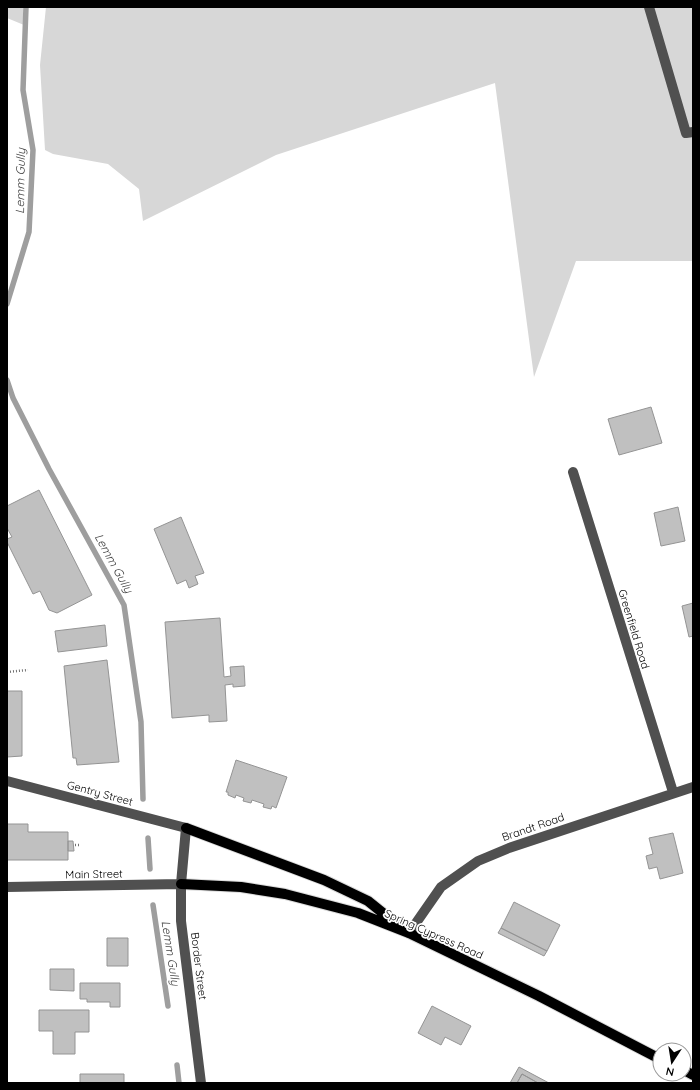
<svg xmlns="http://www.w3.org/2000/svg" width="700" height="1090" font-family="Quicksand,sans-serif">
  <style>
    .green { fill: #d7d7d7 }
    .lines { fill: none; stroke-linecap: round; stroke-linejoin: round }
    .stream { stroke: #9e9e9e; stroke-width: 5.5 }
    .building { fill: #c0c0c0; stroke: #949494 }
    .major-casing { stroke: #dbdbdb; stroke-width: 12 }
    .path { stroke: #727272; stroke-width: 2.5; stroke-dasharray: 1 2; stroke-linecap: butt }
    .minor { stroke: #505050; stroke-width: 10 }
    .major { stroke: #000; stroke-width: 10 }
    .labels { text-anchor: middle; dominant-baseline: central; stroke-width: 3.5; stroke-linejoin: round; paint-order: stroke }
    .street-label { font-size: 11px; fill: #000; stroke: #fff }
    .water-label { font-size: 12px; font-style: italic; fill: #3f3f3f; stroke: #fff }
  </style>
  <rect width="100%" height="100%" fill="#fff"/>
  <path class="green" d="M7 7H23L24 25 7 18Z
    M46 7H693V261H576L534 377 495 83 276 155 143 221 139 189 108 164 53 154 45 150 40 65Z"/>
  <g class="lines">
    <path class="stream" d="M7 304 29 232 33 150 23 90 26 7
      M7 380 13 398 49 469 124 605 141 722 143 799
      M148 838 150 869
      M153 905 168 1006
      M177 1065 179 1083"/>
  </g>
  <path class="building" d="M651 407 662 443 619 455 608 419Z
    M39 490 92 595 57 613 49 610 40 591 33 594 7 542V539L12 537 7 528V506Z
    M678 507 685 541 661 546 654 513Z
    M181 517 204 573 195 576 198 584 189 588 186 580 177 584 154 529Z
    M693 603V636L689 637 682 606Z
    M220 618 224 677 231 676 230 667 244 666 245 686 233 687V684L225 685 227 721 209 722V715L172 718 165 622Z
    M105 625 107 646 58 652 55 631Z
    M107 660 119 762 77 765 76 758H73L64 666Z
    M7 691H22V756L7 757Z
    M236 760 287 777 276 808 272 806 271 809 263 807 264 804 252 800 251 803 243 801 244 798 236 795 235 798 228 795V792H226Z
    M7 824H28V832H68V860H7Z
    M673 833 683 873 660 879 657 867 649 869 646 856 653 854 649 838Z
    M68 841H73L74 851H68Z
    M514 902 560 925 547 951 501 928Z
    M501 928 547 951 544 956 498 933Z
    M107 938H128V966H107Z
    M50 969H74V991L50 990Z
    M80 983H120V1007H110V1002H87V999H80Z
    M432 1006 471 1026 461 1045 445 1037 441 1045 418 1033Z
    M39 1010H89V1032H75V1054H53V1031H39Z
    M519 1067 549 1083H538L522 1074 517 1083H510Z
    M80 1074H124V1083H80Z
    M522 1074 538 1083H517Z"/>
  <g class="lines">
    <g class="major-casing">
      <path id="major" d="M186 828 324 880 368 901 399 926
        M181 884 241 887 285 894 358 913 409 933 539 996 660 1059
        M684 1070 693 1075"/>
    </g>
    <path class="path" d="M7 672 28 670
      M75 845H80"/>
    <path class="minor" d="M649 7 686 133 693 132
      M573 472 673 792
      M7 781 186 828 181 884V921L201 1083
      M7 887 181 884
      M409 933 441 887 478 861 509 848 693 787"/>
    <use href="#major" class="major"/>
  </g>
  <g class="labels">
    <g class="street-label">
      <text transform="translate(634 629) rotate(73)">Greenfield Road</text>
      <text transform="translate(100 793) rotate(15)">Gentry Street</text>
      <text transform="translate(533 827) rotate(-19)">Brandt Road</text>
      <text transform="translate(94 874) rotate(-1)">Main Street</text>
      <text transform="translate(434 934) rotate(24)">Spring Cypress Road</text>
      <text transform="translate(199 966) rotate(83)">Border Street</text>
    </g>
    <g class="water-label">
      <text transform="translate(20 181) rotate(-89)">Lemm Gully</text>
      <text transform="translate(114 563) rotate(61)">Lemm Gully</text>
      <text transform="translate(171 953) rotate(81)">Lemm Gully</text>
    </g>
  </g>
  <rect width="700" height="1090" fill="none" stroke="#000000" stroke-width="16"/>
  <g transform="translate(672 1062) rotate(192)"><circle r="19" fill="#ffffff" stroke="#999999"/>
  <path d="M0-3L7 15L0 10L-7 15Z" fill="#000000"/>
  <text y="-6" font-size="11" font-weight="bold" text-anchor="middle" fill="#000000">N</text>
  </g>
</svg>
